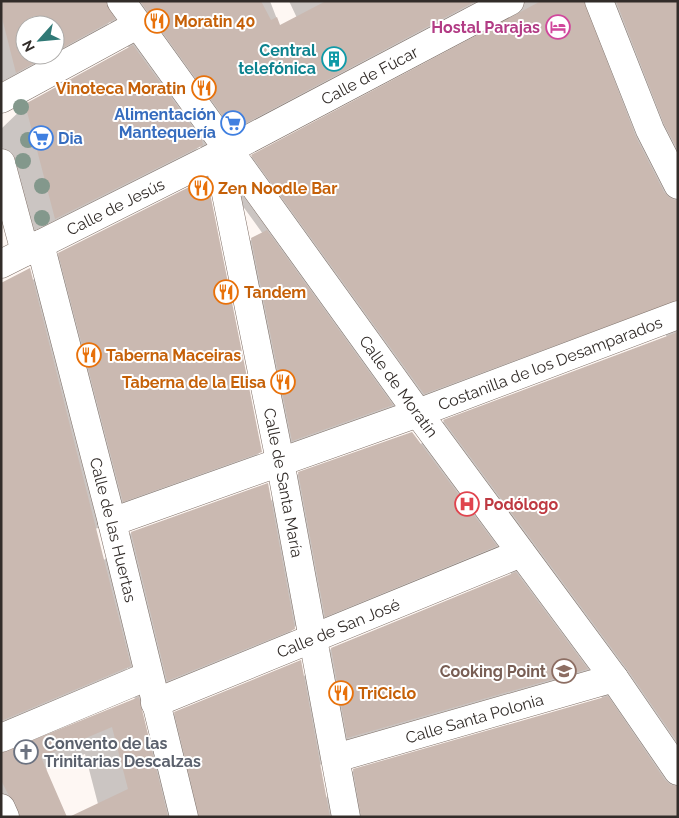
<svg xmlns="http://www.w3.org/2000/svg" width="679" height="818" font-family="Raleway,sans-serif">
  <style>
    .shadow { fill: #0003; fill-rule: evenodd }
    .building { fill: #cab9b1 }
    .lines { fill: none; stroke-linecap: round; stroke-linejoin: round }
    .street-casing { stroke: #7d6e66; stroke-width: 29 }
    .street { stroke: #fff; stroke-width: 28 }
    .tree { fill: #83988c }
    .labels { text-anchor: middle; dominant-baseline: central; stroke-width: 4; stroke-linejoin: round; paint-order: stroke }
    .food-label { font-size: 16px; font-weight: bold; fill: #c56008; stroke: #fff; text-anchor: start }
    .hotel-label { font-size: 16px; font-weight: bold; fill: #b23c85; stroke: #fff; text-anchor: end }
    .culture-label { font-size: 16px; font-weight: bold; fill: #0d838f; stroke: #fff; text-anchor: end }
    .street-label { font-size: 16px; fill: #322c29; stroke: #fff }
    .shop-label { font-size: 16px; font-weight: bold; fill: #366cbe; stroke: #fff; text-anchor: end }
    .health-label { font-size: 16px; font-weight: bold; fill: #be3a42; stroke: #fff; text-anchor: start }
    .education-label { font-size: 16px; font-weight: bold; fill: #785e54; stroke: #fff; text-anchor: end }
    .worship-label { font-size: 16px; font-weight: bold; fill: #5b616d; stroke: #fff; text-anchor: start }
  </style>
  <rect width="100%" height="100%" fill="#fef7f3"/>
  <path class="shadow" d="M1 1H270L280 27 297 18 289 1H678V817H72L98 804 85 754 45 770 66 817H1V754L135 700 128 668 102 694 1 736V285L32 281 59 254 261 451 232 481 95 529 103 561 131 533 267 485 270 502 299 473 420 445 444 421 667 337 662 329 397 420 389 408 366 431 267 466 226 265 252 239 263 234 226 183 252 156 499 26 498 20 206 155 200 146 174 172 28 246 1 143V129L26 105 129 48 110 22 87 45 1 92ZM25 25H55V55H25ZM492 549 512 575 331 649 303 677 175 713 148 740 140 709 265 658 296 626 299 642 469 572ZM583 672 603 699 354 770 325 799 319 765 559 696Z"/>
  <path class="building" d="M1 1H106L115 19 55 52V25H25V55H49L16 73 1 14Z
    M140 1H261L271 20 277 17 280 25 326 1H476L233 130Z
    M541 1H584L636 137 664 192 670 198 678 201V300L424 394 251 155Z
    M616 1H678V150L664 124Z
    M133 45 202 140 203 145 55 219 25 104Z
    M207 178 262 452 123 502 58 253Z
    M267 230 393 405 292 441 251 238Z
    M30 268 131 666 1 721V283Z
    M678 332V743L627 669 443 420Z
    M412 432 497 546 325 617 298 472Z
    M268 483 295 629 167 681 131 532Z
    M516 572 588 669 347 738 331 648Z
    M301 660 330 817H199L174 712Z
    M608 696 665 780 671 785 678 786V817H361L353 769Z
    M139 697 168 817H69L128 789 112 727 41 757 67 817H20L15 802 8 794 1 780V753Z"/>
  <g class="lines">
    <g class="street-casing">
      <g id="street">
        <path id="s1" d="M121 1 418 413 614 678 678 771"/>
        <path d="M599 1 650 130 678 185"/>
        <path d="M1 99 137 25"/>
        <path id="s2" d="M228 150 221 169 280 461 346 817"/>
        <path d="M1 163 25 252"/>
        <path id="s3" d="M40 244 112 522 184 817"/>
        <path id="s4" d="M1 264 228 150 510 1"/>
        <path id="s5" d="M112 522 418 413 678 315"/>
        <path id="s6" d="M155 703 521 553"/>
        <path d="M1 738 148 676"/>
        <path id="s7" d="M336 758 614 678"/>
        <path d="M1 808 5 817"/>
      </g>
    </g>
    <use href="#street" class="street"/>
  </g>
  <g class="tree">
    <circle cx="21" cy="107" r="8"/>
    <circle cx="28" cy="140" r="8"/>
    <circle cx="23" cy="161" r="8"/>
    <circle cx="42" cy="186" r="8"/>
    <circle cx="42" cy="218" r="8"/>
  </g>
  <defs>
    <g id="restaurant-ring" transform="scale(1.25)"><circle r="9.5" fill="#fff" stroke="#e8710a" stroke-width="1.5"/><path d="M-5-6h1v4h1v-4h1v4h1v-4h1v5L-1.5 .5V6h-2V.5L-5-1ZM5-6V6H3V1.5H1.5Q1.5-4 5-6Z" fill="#e8710a"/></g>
    <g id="hotel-ring" transform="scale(1.25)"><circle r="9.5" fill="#fff" stroke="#d1479c" stroke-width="1.5"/><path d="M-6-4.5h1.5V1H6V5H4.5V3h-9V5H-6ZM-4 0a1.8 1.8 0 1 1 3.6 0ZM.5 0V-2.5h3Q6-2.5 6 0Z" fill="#d1479c"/></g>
    <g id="building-ring" transform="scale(1.25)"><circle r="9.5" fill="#fff" stroke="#0f9aa8" stroke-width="1.5"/><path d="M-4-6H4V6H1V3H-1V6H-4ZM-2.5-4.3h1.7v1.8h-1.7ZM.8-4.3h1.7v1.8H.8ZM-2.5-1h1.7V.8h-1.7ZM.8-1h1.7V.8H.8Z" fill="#0f9aa8"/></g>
    <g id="supermarket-ring" transform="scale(1.25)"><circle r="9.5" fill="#fff" stroke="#3f7fe0" stroke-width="1.5"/><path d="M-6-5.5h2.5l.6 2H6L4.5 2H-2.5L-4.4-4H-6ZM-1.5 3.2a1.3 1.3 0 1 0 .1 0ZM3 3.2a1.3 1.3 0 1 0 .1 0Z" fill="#3f7fe0"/></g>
    <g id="hospital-ring" transform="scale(1.25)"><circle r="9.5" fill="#fff" stroke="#e0444e" stroke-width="1.5"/><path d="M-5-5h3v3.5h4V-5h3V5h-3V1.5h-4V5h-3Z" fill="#e0444e"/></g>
    <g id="university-ring" transform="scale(1.25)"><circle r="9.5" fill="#fff" stroke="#8d6e63" stroke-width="1.5"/><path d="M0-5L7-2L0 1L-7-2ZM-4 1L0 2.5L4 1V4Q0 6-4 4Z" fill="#8d6e63"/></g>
    <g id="church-ring" transform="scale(1.25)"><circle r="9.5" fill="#fff" stroke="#6b7280" stroke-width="1.5"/><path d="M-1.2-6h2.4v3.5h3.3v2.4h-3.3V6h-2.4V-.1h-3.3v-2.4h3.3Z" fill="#6b7280"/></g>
  </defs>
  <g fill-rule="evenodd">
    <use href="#restaurant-ring" x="157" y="21"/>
    <use href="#hotel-ring" x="558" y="27"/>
    <use href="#building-ring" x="334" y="59"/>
    <use href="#restaurant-ring" x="204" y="88"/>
    <use href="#supermarket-ring" x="233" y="123"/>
    <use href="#supermarket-ring" x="41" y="138"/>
    <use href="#restaurant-ring" x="201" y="188"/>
    <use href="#restaurant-ring" x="226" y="292"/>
    <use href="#restaurant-ring" x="89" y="355"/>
    <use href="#restaurant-ring" x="283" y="382"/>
    <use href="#hospital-ring" x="467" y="504"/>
    <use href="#university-ring" x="564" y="671"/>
    <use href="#restaurant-ring" x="341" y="693"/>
    <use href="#church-ring" x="26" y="752"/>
  </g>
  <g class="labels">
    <g class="food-label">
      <text x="174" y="21">Moratin 40</text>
      <text x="186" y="88" text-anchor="end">Vinoteca Moratin</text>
      <text x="218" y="188">Zen Noodle Bar</text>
      <text x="244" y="292">Tandem</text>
      <text x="106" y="355">Taberna Maceiras</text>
      <text x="266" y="382" text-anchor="end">Taberna de la Elisa</text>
      <text x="358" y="693">TriCiclo</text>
    </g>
    <g class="hotel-label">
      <text x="540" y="27">Hostal Parajas</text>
    </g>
    <g class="culture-label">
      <text x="316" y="50">Central<tspan x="316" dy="18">telefónica</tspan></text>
    </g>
    <g class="street-label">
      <text stroke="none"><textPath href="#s4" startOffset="414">Calle de Fúcar</textPath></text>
      <text stroke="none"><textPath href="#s4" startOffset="128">Calle de Jesús</textPath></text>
      <text stroke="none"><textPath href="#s5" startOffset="466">Costanilla de los Desamparados</textPath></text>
      <text stroke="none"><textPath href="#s1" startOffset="475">Calle de Moratín</textPath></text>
      <text stroke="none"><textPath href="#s2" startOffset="340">Calle de Santa María</textPath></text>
      <text stroke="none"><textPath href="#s3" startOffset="295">Calle de las Huertas</textPath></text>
      <text stroke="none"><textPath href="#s6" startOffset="198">Calle de San José</textPath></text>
      <text stroke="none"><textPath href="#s7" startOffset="144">Calle Santa Polonia</textPath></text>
    </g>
    <g class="shop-label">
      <text x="216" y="114">Alimentación<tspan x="216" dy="18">Mantequería</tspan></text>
      <text x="58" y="138" text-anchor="start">Dia</text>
    </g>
    <g class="health-label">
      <text x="484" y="504">Podólogo</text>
    </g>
    <g class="education-label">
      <text x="546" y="671">Cooking Point</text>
    </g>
    <g class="worship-label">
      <text x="44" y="743">Convento de las<tspan x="44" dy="18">Trinitarias Descalzas</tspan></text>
    </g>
  </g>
  <rect width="679" height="818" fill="none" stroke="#322c29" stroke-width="5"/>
  <g transform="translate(40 40) rotate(243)"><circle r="24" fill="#ffffff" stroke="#adaba9"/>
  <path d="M0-4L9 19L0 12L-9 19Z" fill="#307976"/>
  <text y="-8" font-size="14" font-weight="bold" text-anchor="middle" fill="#322c29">N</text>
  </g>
</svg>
